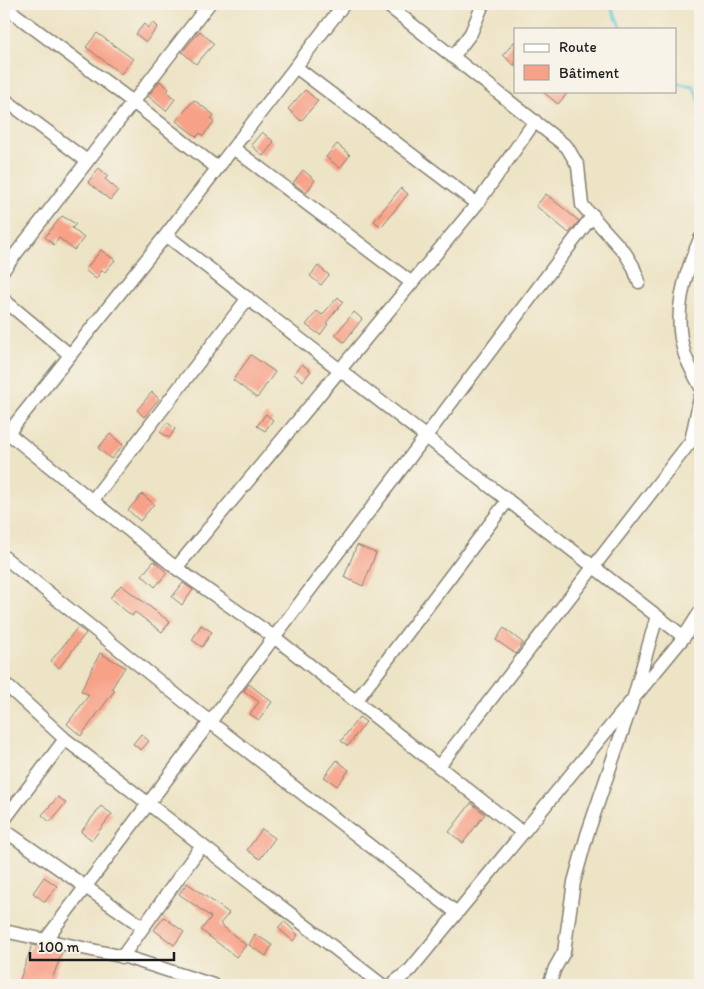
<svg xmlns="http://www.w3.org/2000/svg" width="704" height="989" font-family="Itim,sans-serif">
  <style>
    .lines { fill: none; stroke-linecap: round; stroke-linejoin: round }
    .stream { stroke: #5ec8d7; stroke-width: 3 }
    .building { fill: #f7a188 }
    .minor-casing { stroke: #848070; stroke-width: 15 }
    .minor { stroke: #fff; stroke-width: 12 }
  </style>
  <rect width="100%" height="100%" fill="#f7f3e8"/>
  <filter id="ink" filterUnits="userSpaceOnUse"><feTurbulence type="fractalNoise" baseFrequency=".02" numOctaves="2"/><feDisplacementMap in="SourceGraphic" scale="10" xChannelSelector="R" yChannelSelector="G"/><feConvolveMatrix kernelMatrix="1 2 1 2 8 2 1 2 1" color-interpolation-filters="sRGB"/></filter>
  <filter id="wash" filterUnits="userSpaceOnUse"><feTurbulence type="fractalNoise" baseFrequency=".0096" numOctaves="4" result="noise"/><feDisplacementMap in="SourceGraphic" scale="20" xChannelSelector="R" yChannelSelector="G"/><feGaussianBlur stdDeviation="1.12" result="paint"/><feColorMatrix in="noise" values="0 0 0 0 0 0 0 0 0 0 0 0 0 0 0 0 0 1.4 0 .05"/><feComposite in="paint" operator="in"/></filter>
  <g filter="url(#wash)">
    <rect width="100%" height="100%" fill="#ede3c5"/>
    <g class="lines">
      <path class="stream" d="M610 4 621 29
        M675 83 693 86 700 102"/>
    </g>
    <g id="blocks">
      <path class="building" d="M153 22 158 27 146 42 136 34 144 24 148 28Z
        M200 31 214 44 196 64 182 52Z
        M97 33 133 59 121 74 86 47Z
        M515 41V66L503 55Z
        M160 81 169 89 167 92 175 99 166 111 148 96Z
        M305 90 318 101 301 121 288 109Z
        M542 91H569L558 104Z
        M194 100 214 115 211 119 214 122 203 136 200 133 197 137 176 121Z
        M262 132 274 142 263 156 251 145Z
        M337 144 350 155 340 168 326 157Z
        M99 168 108 176 105 179 118 190 110 200 88 182Z
        M303 170 315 180 306 193 293 183Z
        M401 188 408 194 381 227 374 221Z
        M546 194 579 221 569 233 536 206Z
        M62 216 76 224 72 228 84 238 74 250 59 238 54 245 45 237Z
        M101 250 115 260 105 272 102 270 96 279 85 270Z
        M318 266 329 275 321 285 310 276Z
        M338 297 343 302 326 323 328 324 320 335 306 325 317 311 322 315Z
        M354 312 362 319 344 342 335 335Z
        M251 355 275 372 257 398 233 380Z
        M302 364 311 371 303 381 294 374Z
        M152 392 159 399 144 417 137 410Z
        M266 414 273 420 265 431 257 426Z
        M167 422 175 429 169 438 160 432Z
        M110 434 123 445 111 459 98 448Z
        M142 494 154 504 140 521 128 510Z
        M357 545 376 553 363 586 344 577Z
        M154 561 167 573 155 587 142 575Z
        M183 583 193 590 182 605 172 597Z
        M121 585 170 622 162 632 135 612 132 616 110 598Z
        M201 625 212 632 202 647 192 640Z
        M78 627 86 633 59 668 51 661Z
        M504 628 523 643 516 654 496 640Z
        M100 653 125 667 112 688 115 690 81 736 67 724 89 695 81 691Z
        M249 684 272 702 259 720 250 714 259 702 244 691Z
        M359 717 366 722 348 746 341 741Z
        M141 734 149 741 141 750 133 744Z
        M337 760 349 770 337 786 324 777Z
        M58 797 66 803 50 822 42 815Z
        M471 803 485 814 463 843 449 832Z
        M101 806 112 814 92 840 81 832Z
        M262 829 275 838 260 859 247 850Z
        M44 877 57 886 45 902 33 893Z
        M187 883 229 913 220 924 246 945 236 957 201 930 211 917 179 894Z
        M164 917 184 932 174 945 154 930Z
        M284 921 298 935 293 941 278 928Z
        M255 934 272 945 266 956 249 945Z
        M32 945 62 952 50 985H18Z"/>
    </g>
  </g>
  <g filter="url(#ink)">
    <use href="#blocks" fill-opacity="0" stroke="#848070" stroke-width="1"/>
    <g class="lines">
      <g class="minor-casing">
        <path id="minor" d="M386 4 567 147 578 166 582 205 625 253 633 266 639 282
          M4 6 133 102 217 168
          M453 57 471 33 483 4
          M297 68 477 204
          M4 99 87 161
          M233 148 412 283
          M166 235 684 637
          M700 239C684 275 672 316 685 355 689 366 695 376 700 386
          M4 269 209 4
          M4 300 69 354
          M8 433 176 568 274 637 523 833
          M4 438 166 235 344 4
          M92 501 248 298
          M4 557 210 722 457 913
          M176 568 477 204 535 121
          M4 683 65 739 382 985
          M356 701 508 500
          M439 766 691 441 700 398
          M4 820 65 739
          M4 830 143 927
          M4 931 129 958 213 985
          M46 939 593 215
          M122 957 202 845
          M391 985 410 970 684 637 700 612
          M549 985 555 968 564 952 574 882 587 835 633 700 657 616"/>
      </g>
      <use href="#minor" class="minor"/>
    </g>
  </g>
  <rect width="704" height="989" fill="none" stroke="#f7f3e8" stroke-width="20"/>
  <rect x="514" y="28" width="162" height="65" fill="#f7f3e8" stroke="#9f9d96"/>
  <rect x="524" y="44" width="25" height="8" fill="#ffffff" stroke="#9f9d96"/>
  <text x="559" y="52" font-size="15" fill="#1c1c1c">Route</text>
  <rect x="524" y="65" width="25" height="15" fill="#f7a188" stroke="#9f9d96"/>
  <text x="559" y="78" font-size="15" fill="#1c1c1c">Bâtiment</text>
  <path d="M30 952v8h144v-8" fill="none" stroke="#1c1c1c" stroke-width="2.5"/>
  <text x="38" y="952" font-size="15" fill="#1c1c1c" stroke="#f7f3e8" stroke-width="4" paint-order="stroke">100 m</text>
</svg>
